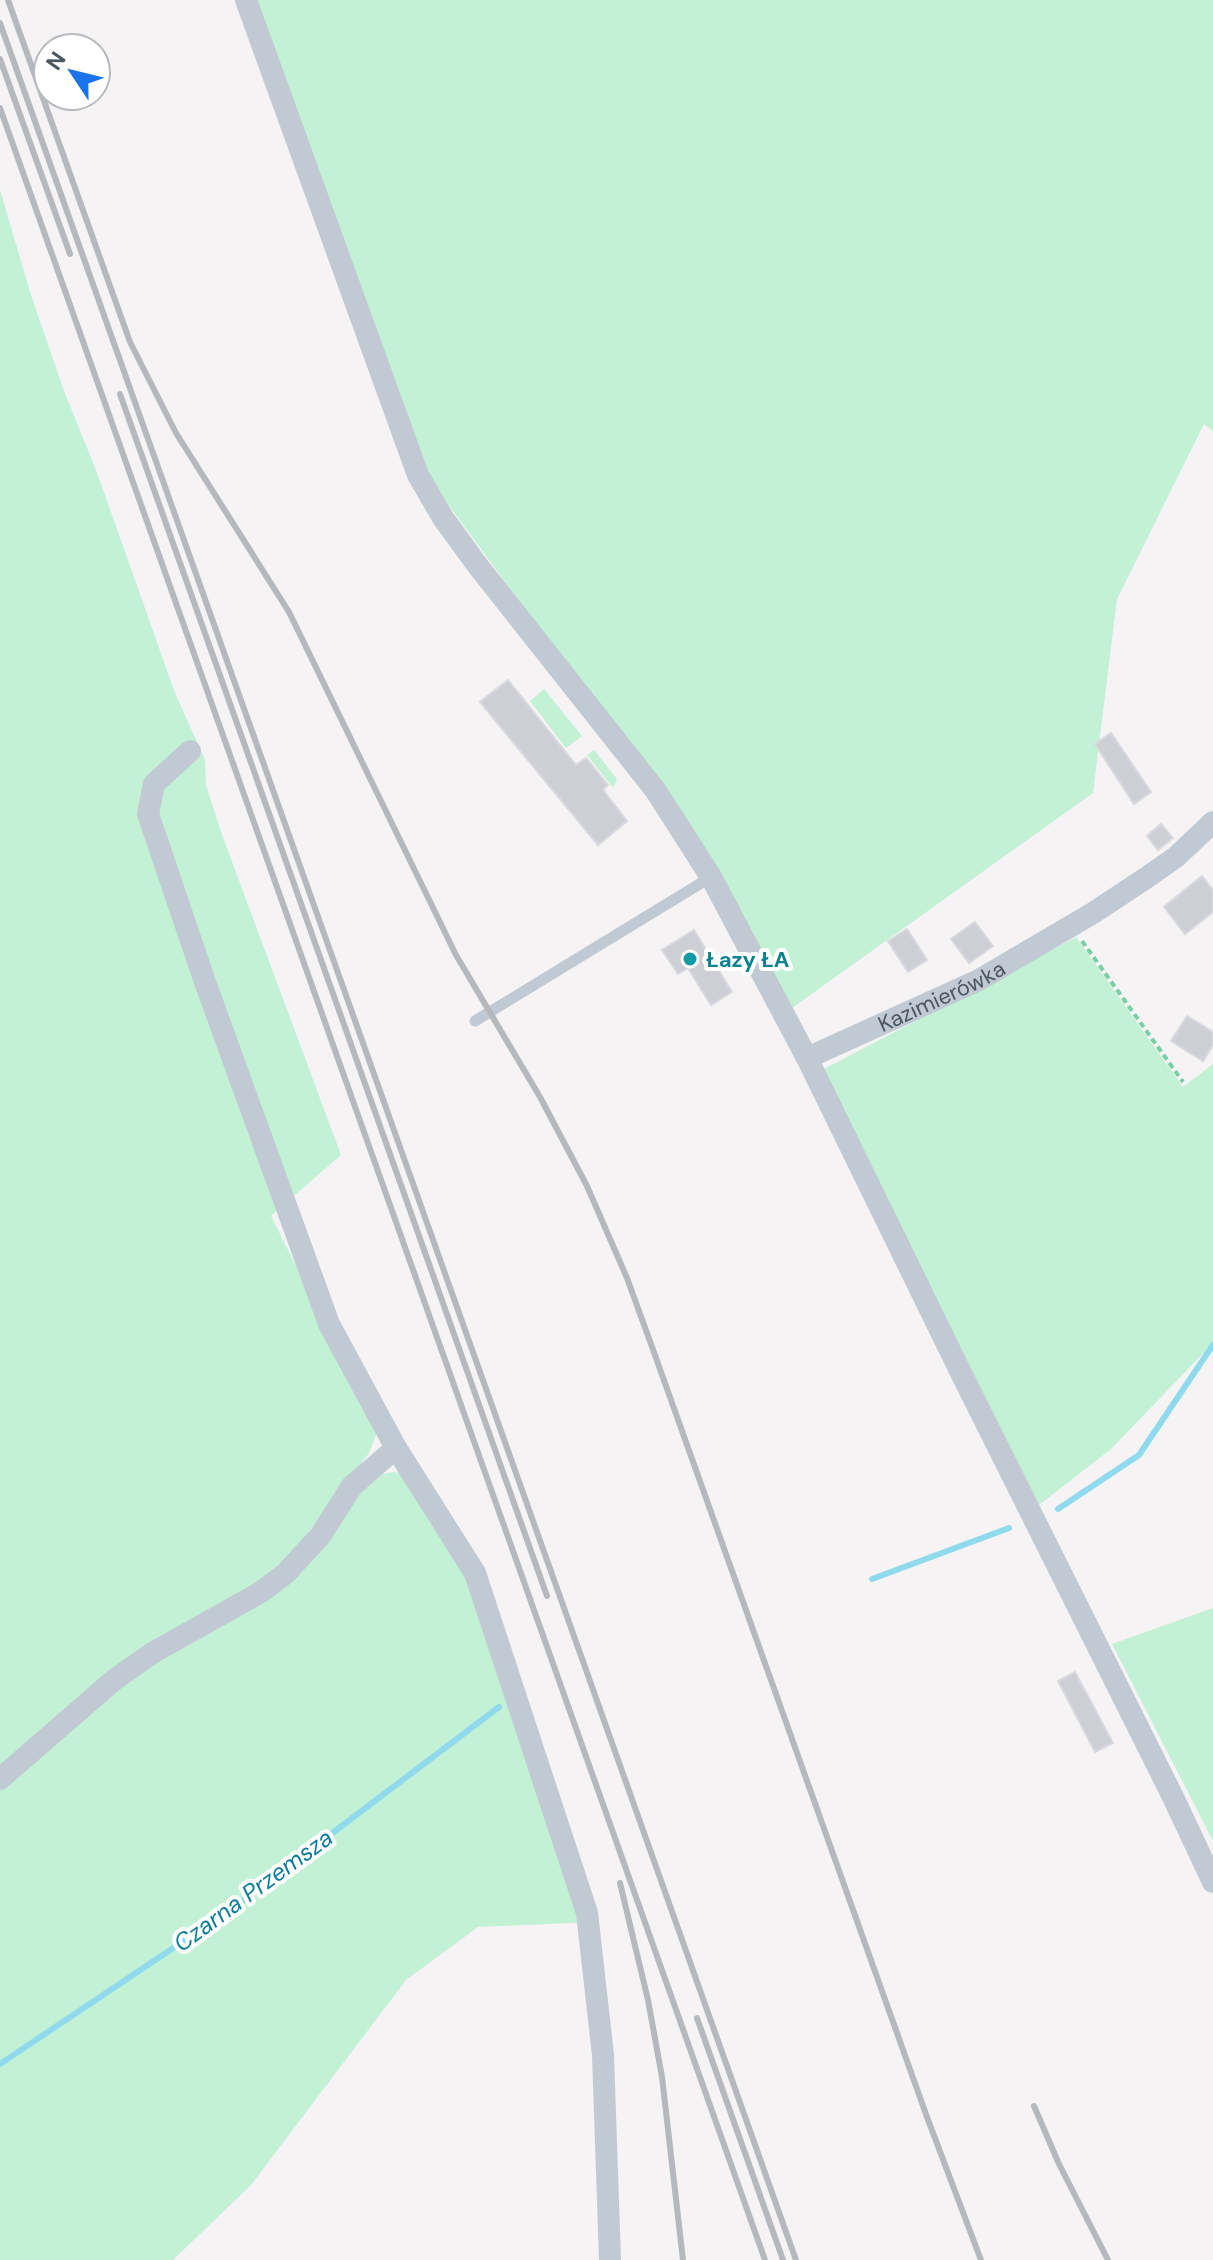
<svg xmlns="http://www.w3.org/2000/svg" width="1213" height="2260" font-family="'DM Sans',sans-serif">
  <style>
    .green { fill: #c3f1d5 }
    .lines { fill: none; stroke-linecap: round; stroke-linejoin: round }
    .stream { stroke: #90daee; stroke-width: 6 }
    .building { fill: #cdcfd5; stroke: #d7d9de; stroke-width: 2 }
    .path { stroke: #7ad0a6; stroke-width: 4; stroke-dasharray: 6 4; stroke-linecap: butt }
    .lane { stroke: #c1cad2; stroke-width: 11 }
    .street { stroke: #c1cad2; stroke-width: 22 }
    .rail { stroke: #b5b8bd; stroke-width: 6 }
    .culture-dot { fill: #0f9aa8; stroke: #fff; stroke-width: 3 }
    .labels { text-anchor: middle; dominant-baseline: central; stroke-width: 8; stroke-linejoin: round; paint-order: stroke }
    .culture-label { font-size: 22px; font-weight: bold; fill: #0d838f; stroke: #fff; text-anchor: start }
    .street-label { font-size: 22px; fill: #4a5661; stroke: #fff }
    .water-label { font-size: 24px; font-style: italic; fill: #0c7c9b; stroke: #fff }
  </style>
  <rect width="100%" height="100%" fill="#f5f3f3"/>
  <path class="green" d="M257 0H1213V431L1204 424 1117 599 1093 793 785 1013 723 877 427 476Z
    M0 190 31 295 64 391 96 470 175 693 205 760 206 785 221 832 341 1155 271 1216 378 1430 369 1453 287 1560 0 1769Z
    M544 689 582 736 566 748 530 701Z
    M594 750 617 779 613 788 587 755Z
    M1076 937 1183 1087 1213 1064V1343L1111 1449 1039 1505 820 1071Z
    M393 1472 404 1474 485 1569 594 1922 478 1927 406 1980 251 2185 173 2260H0V1788L132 1675 275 1591 364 1485 379 1475Z
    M1213 1608V1841L1112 1644Z"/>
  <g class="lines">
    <path class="stream" d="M1058 1509 1139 1455 1213 1345
      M872 1579 1009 1528
      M0 2064 236 1906 499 1707"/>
  </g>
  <path class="building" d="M508 680 576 765 586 758 608 785 603 790 627 821 598 845 480 702Z
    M1111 733 1151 792 1134 804 1095 744Z
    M1161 824 1173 838 1158 850 1147 836Z
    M1202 876 1213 890V912L1185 934 1164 907Z
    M975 922 993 946 969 963 951 939Z
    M907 929 927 960 908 972 888 941Z
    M694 930 732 992 711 1005 688 968 678 974 662 950Z
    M1187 1016 1213 1032V1045L1203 1061 1171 1041Z
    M1075 1672 1113 1743 1095 1752 1058 1681Z"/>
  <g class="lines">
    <path class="path" d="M1082 941 1183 1082"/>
    <path class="lane" d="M475 1021 711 877"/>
    <g class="street">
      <path d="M246 0 418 475 443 518 478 566 656 791 711 877 807 1058 965 1381 1173 1797 1213 1882"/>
      <path d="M190 751 154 784 148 814 205 982 329 1324 396 1448 475 1573 587 1913 603 2055 610 2260"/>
      <path id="s1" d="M807 1058 979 980 1093 913 1146 878 1176 857 1213 822"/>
      <path d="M0 1779 114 1680 154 1652 261 1592 286 1573 320 1536 352 1486 396 1448"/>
    </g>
    <path class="rail" d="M8 0 130 342 176 433 289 612 456 955 540 1097 587 1186 627 1278 651 1344 927 2117 981 2260
      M0 23 796 2260
      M0 59 70 254
      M0 108 765 2260
      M120 394 547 1596
      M620 1883 648 2000 662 2077 683 2260
      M697 2018 783 2260
      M1034 2106 1059 2164 1108 2260"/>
  </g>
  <circle class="culture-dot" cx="690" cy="959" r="8"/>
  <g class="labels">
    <g class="culture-label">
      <text x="706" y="959">Łazy ŁA</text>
    </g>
    <g class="street-label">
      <text stroke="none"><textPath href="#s1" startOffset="148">Kazimierówka</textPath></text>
    </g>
    <g class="water-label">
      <text transform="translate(253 1890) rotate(-36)">Czarna Przemsza</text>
    </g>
  </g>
  <g transform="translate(72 72) rotate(305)"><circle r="38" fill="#ffffff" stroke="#b7bbc0" stroke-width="2"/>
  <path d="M0-6L14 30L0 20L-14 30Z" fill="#1a73e8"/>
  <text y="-12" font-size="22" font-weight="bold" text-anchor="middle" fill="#4a5661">N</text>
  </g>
</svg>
